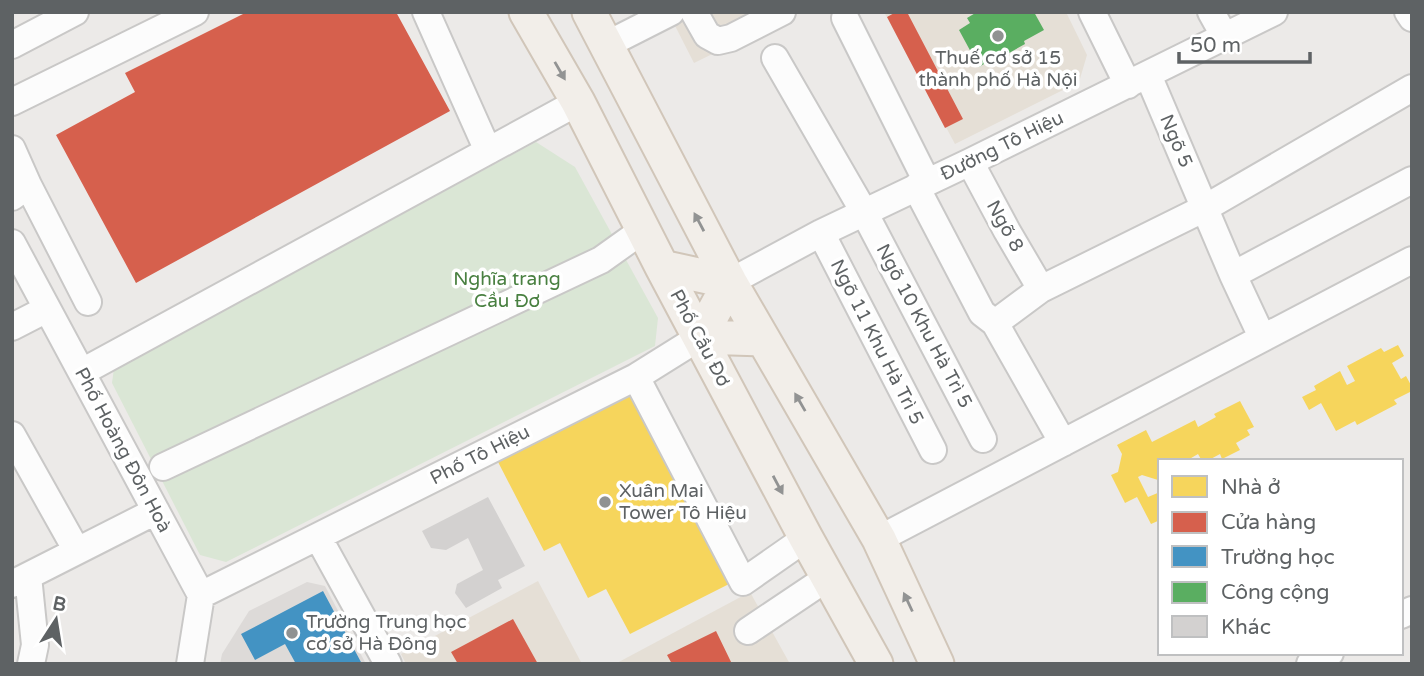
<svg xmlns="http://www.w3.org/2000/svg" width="1424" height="676" font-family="'Varela Round',sans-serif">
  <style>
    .commercial { fill: #e5dfd6 }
    .education { fill: #dddad8 }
    .green { fill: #dae6d5 }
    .homes { fill: #f6d55c }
    .shops { fill: #d6604d }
    .schools { fill: #4393c3 }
    .public { fill: #5aae61 }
    .building { fill: #d3d1d0 }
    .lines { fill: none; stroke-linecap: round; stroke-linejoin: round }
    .minor-casing { stroke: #c9c8c7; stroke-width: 30 }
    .major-casing { stroke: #d1c6b9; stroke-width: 37 }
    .minor { stroke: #fcfcfc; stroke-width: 26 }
    .major { stroke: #f2eee9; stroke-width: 33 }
    .oneway { fill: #929393 }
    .poi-dot { fill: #909292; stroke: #fff; stroke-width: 2.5 }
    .labels { text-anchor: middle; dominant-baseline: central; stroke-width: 7; stroke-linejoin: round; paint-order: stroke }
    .poi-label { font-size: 19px; fill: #5e6264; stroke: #fff; text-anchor: start }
    .street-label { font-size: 19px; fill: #5e6264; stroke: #fff }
    .park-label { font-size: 19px; fill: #498041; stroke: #fff }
  </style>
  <rect width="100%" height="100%" fill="#eceae8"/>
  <path class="commercial" d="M668 12H798L694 63Z
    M884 12H1066L1087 55 1079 82 955 144Z
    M538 581 582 664H406L401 654Z
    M750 592 790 664H615Z"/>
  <path class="education" d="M307 582 325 586 366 664H220L222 654 249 611Z"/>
  <path class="green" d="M536 142 575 167 658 318 655 346 226 562 200 555 112 383 114 368Z"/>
  <path class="homes" d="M1398 345 1404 356 1392 363 1401 379 1406 376 1412 387V391L1394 400 1397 404 1357 425 1355 421 1336 431 1321 403 1309 410 1302 397 1316 390 1314 386 1340 371 1347 385 1355 381 1347 366 1381 348 1384 352Z
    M635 391 733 582 630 634 606 589 588 598 560 543 544 551 497 460Z
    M1240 401 1254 427 1247 430 1250 435 1236 443 1240 450 1222 459 1220 454 1207 461H1202L1198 454 1186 461H1160V473L1158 480 1142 475 1138 477 1148 497 1160 492V520L1151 524 1137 497 1125 503 1111 475 1118 472 1122 454 1117 445 1146 430 1152 442 1195 420 1198 427 1216 417 1214 414Z"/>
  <path class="shops" d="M247 12H396L450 111 136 283 56 135 135 92 125 73Z
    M896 12H907L963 119 945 128 887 17Z
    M513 619 538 664H458L451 652Z
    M716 631 732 664H672L667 655Z"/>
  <path class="schools" d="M323 591 362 664H296L285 644 255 660 241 634Z"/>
  <path class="public" d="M977 12H1034L1044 30 1024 41 1025 44 995 61 994 58 979 67 959 30 970 23 967 18Z"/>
  <path class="building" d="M488 497 525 566 498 580 502 588 466 608 455 593 457 584 483 570 468 538 446 550 431 548 422 531Z"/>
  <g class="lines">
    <g class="minor-casing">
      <path id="minor" d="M426 12 488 151
        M694 12 707 35 718 41 731 38 782 12
        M1092 12 1128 85
        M1211 12 1225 37
        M1408 12 1412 18
        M845 18 927 182
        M12 45 75 12
        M606 45 671 12
        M775 58 864 212 983 439
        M1148 75 1233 275 1262 337
        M12 102 195 12
        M12 149 28 185 12 197
        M970 162 1007 231 1041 289
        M28 185 88 302
        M916 187 982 313 995 323
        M821 233 933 450
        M12 243 201 595 190 664
        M1233 275 1412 180
        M730 282 821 233 970 162 1274 12
        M12 327 47 309
        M82 372 578 102
        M636 377 743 582 806 538
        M12 435 77 551
        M1063 443 995 323 1041 289 1205 208 1412 88
        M163 467 601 260 643 230
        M318 537 388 664
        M879 539 1412 260
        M28 576 35 645 31 664
        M12 584 156 511
        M201 595 636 377 700 337
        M1401 615 1412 610
        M748 631 827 578
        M1310 664 1330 653"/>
    </g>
    <g class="major-casing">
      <path id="major" d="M526 12 578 102 662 267 806 538 876 664
        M589 12 730 282 879 539 937 664
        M662 267 730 282
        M700 337 763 339
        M700 337 730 282"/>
    </g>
    <use href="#minor" class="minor"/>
    <use href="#major" class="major"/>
  </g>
  <defs><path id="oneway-solid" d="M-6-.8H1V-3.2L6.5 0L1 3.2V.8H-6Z" transform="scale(1.75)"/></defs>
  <g class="oneway">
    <use href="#oneway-solid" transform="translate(560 71) rotate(60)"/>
    <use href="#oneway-solid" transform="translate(699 222) rotate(-118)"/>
    <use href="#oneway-solid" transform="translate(800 402) rotate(-120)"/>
    <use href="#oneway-solid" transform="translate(778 485) rotate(62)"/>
    <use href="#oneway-solid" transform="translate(908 602) rotate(-115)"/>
  </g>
  <g class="poi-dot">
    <circle cx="998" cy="36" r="7"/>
    <circle cx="605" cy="502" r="7"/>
    <circle cx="292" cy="633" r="7"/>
  </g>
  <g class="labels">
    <g class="poi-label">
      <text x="998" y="58" text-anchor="middle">Thuế cơ sở 15<tspan x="998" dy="22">thành phố Hà Nội</tspan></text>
      <text x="619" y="491">Xuân Mai<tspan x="619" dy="22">Tower Tô Hiệu</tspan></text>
      <text x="306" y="622">Trường Trung học<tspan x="306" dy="22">cơ sở Hà Đông</tspan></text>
    </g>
    <g class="street-label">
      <text transform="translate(1176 141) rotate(67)">Ngõ 5</text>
      <text transform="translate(1002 146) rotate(-26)">Đường Tô Hiệu</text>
      <text transform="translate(1005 226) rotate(61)">Ngõ 8</text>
      <text transform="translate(924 326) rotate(62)">Ngõ 10 Khu Hà Trì 5</text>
      <text transform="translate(700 338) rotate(62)">Phố Cầu Đơ</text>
      <text transform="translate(877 342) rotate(63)">Ngõ 11 Khu Hà Trì 5</text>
      <text transform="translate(123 450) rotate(62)">Phố Hoàng Đôn Hoà</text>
      <text transform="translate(480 455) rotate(-27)">Phố Tô Hiệu</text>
    </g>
    <g class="park-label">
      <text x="507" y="279">Nghĩa trang<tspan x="507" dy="22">Cầu Đơ</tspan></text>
    </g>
  </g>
  <rect width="1424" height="676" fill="none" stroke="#5e6264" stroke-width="28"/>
  <rect x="1158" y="459" width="245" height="196" fill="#ffffff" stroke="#bfc0c1" stroke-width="2"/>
  <rect x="1172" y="476" width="35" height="21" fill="#f6d55c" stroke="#bfc0c1" stroke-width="2"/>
  <text x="1221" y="494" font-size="21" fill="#5e6264">Nhà ở</text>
  <rect x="1172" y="512" width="35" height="21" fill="#d6604d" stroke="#bfc0c1" stroke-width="2"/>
  <text x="1221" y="529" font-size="21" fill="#5e6264">Cửa hàng</text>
  <rect x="1172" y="546" width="35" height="21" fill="#4393c3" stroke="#bfc0c1" stroke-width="2"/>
  <text x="1221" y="564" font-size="21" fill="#5e6264">Trường học</text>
  <rect x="1172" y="582" width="35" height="21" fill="#5aae61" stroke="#bfc0c1" stroke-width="2"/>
  <text x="1221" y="599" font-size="21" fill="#5e6264">Công cộng</text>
  <rect x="1172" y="616" width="35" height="21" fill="#d3d1d0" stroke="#bfc0c1" stroke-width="2"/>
  <text x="1221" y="634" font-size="21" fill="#5e6264">Khác</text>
  <g transform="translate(56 620) rotate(12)" stroke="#ffffff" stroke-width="5" paint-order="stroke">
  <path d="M0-5L12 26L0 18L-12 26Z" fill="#5e6264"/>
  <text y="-10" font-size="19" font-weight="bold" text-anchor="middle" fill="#5e6264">B</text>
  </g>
  <path d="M1179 52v10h131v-10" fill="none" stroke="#5e6264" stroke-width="3.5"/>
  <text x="1190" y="52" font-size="21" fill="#5e6264" stroke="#ffffff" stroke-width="5" paint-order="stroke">50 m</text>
</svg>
